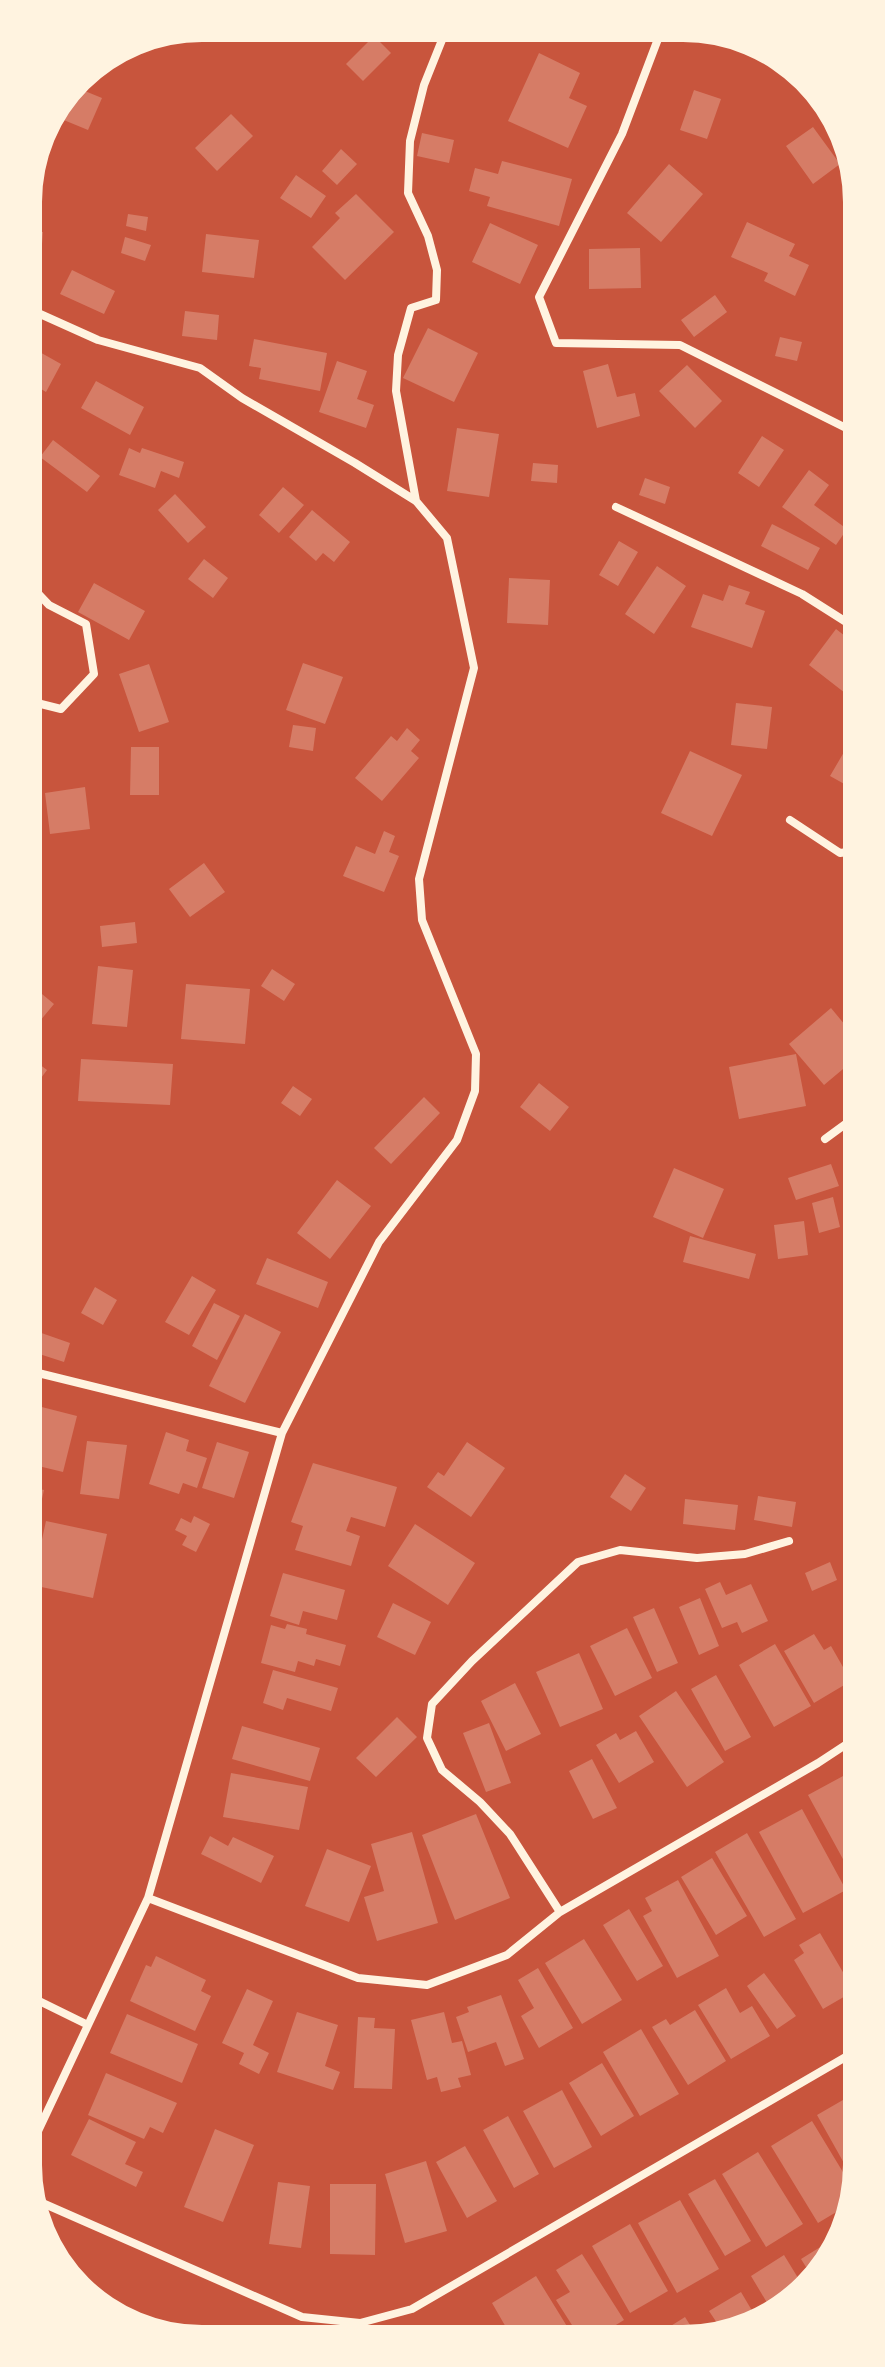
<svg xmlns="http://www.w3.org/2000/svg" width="885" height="2367" font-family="'DejaVu Sans',sans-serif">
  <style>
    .building { fill: #d67c66 }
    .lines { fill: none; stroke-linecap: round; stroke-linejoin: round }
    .minor { stroke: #fff3e0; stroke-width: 8 }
  </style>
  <rect width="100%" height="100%" fill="#c8553d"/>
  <path class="building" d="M374 36 391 53 363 81 346 64Z
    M539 53 580 73 569 98 587 106 568 148 508 121Z
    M75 87 102 98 88 130 54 116Z
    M694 90 721 99 707 139 680 130Z
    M231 114 253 136 217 171 195 148Z
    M813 127 840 164 813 184 786 146Z
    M422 133 454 140 449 163 417 156Z
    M341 149 357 164 337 185 322 171Z
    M502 161 572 179 559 226 487 206 490 197 469 191 475 168 498 174Z
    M669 164 703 194 661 242 627 213Z
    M296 175 326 196 311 218 280 198Z
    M356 194 394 232 345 280 312 247 340 218 335 213Z
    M128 214 148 217 146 231 126 226Z
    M747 222 795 244 789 256 809 265 795 296 764 281 768 273 731 257Z
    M490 223 538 245 520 284 472 262Z
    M28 231 43 232 40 268 29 267Z
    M206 234 259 240 254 278 202 272Z
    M125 237 151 245 145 261 121 253Z
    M640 248 641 288 589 289V249Z
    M72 270 115 291 104 314 60 294Z
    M715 295 727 312 694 337 681 320Z
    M847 307H854V342L851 343Z
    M185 311 219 315 217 340 182 336Z
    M428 328 478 353 454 402 403 378Z
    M780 337 802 342 797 361 775 356Z
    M254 339 327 353 320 391 259 379 261 368 249 366Z
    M29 346 61 364 46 392 29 382Z
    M337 361 367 371 357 399 374 405 366 428 319 412Z
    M608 364 617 397 635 393 640 416 597 428 583 371Z
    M687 365 722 401 695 428 659 391Z
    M96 381 144 407 130 435 81 408Z
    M457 428 499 434 489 497 447 491Z
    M762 436 784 450 759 487 738 473Z
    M53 440 100 476 87 492 40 457Z
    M129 448 140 453 142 448 184 462 179 478 161 471 155 488 119 475Z
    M533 463 558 465 557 483 531 481Z
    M809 470 829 485 814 505 847 529 836 545 782 507Z
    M645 478 670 487 665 504 639 495Z
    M283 487 304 505 279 533 259 515Z
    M175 494 206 527 188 543 158 510Z
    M312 510 350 542 334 562 323 553 316 561 289 537Z
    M772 524 820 548 808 570 761 546Z
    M619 541 638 552 618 586 599 575Z
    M204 559 228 578 213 598 188 579Z
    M657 566 686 586 654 634 625 614Z
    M509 578 550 580 548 625 507 623Z
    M94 583 145 611 129 640 78 612Z
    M729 585 750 592 745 604 765 611 752 648 691 627 703 594 723 601Z
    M836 629 854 643V700L809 665Z
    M303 663 343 677 325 724 286 710Z
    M149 664 169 722 139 732 119 674Z
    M736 703 772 707 767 749 731 745Z
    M293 725 316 728 313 751 289 747Z
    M407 728 420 740 411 751 419 758 382 801 355 778 391 736 397 741Z
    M854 735V776L855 790 830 776Z
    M131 747H159V795H130Z
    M690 751 742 775 712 836 661 813Z
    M85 787 90 829 50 834 45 793Z
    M384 831 395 836 389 852 399 856 384 892 343 876 356 846 375 854Z
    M204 863 225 892 190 917 169 889Z
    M135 922 137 943 102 947 100 926Z
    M98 966 133 970 127 1027 92 1024Z
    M272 969 295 984 284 1001 261 986Z
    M30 984 54 1004 30 1033Z
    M186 984 250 989 245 1044 181 1039Z
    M831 1008 855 1037V1059L824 1085 789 1044Z
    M796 1054 806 1106 739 1119 729 1067Z
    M31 1058 47 1070 30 1093V1060Z
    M81 1059 173 1064 170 1105 78 1101Z
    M539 1083 569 1107 550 1131 520 1107Z
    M293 1086 312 1099 300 1116 281 1103Z
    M424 1097 440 1113 391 1164 374 1148Z
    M831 1164 839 1186 796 1200 788 1178Z
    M674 1168 724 1189 703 1238 653 1217Z
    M337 1180 371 1206 330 1259 297 1233Z
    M833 1197 840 1227 819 1233 812 1203Z
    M804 1221 808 1255 778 1259 774 1225Z
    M690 1236 756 1254 749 1279 683 1262Z
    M267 1258 328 1282 318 1308 256 1284Z
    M192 1276 216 1290 189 1335 165 1322Z
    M95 1287 117 1300 103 1325 81 1313Z
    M214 1303 240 1316 217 1360 192 1346Z
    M245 1314 281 1332 245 1403 209 1386Z
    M30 1329 70 1343 64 1362 30 1351Z
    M30 1404 77 1416 63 1472 30 1464Z
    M166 1432 189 1440 186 1451 207 1458 197 1488 183 1483 179 1494 149 1484Z
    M87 1441 127 1445 119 1499 80 1494Z
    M217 1442 249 1452 234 1498 202 1488Z
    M467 1442 505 1468 471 1517 427 1487 438 1472 444 1476Z
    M313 1463 397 1487 385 1527 351 1517 346 1531 360 1536 351 1566 295 1550 303 1526 291 1522Z
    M625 1474 646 1488 631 1511 610 1497Z
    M30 1487 44 1490 32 1543H30Z
    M758 1496 796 1502 792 1527 754 1520Z
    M685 1499 738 1505 735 1530 683 1524Z
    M194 1516 210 1524 196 1552 182 1545 187 1536 175 1530 181 1518 191 1523Z
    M46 1521 107 1534 93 1598 32 1585Z
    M415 1524 475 1563 448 1605 388 1566Z
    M830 1562 837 1580 812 1591 805 1573Z
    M283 1573 345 1590 337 1620 303 1611 299 1625 270 1616Z
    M720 1582 726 1595 751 1584 768 1621 742 1633 737 1622 722 1628 705 1589Z
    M700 1598 719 1646 699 1655 679 1607Z
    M393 1603 431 1622 415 1655 377 1637Z
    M654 1608 678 1663 657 1672 633 1617Z
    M287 1624 307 1629 306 1634 346 1645 340 1666 316 1659 314 1666 298 1661 295 1672 261 1663 271 1625 285 1629Z
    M627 1628 652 1678 615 1696 590 1646Z
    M814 1634 824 1650 831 1646 851 1681 814 1703 784 1651Z
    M775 1644 811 1706 774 1727 739 1665Z
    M579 1653 603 1709 560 1727 536 1672Z
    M273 1670 338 1688 331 1711 287 1698 283 1710 263 1703Z
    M716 1675 751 1737 725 1751 691 1689Z
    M515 1683 541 1734 506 1751 481 1701Z
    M676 1691 724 1762 687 1787 639 1716Z
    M397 1717 417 1737 376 1777 356 1758Z
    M489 1723 511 1783 486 1792 463 1733Z
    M242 1726 320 1748 310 1781 232 1759Z
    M636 1731 654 1762 619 1783 596 1745 616 1733 620 1740Z
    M592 1759 617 1808 593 1819 569 1771Z
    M856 1769V1868L850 1872 808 1795Z
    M231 1773 308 1787 299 1830 223 1817Z
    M802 1809 846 1890 803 1913 759 1832Z
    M476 1814 510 1898 455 1920 422 1835Z
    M412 1832 438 1923 377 1941 364 1897 384 1891 371 1844Z
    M747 1833 796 1919 764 1937 715 1852Z
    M210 1836 228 1846 233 1837 274 1856 261 1883 201 1854Z
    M327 1849 371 1866 349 1922 305 1906Z
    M712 1858 747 1916 716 1935 681 1877Z
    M678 1880 719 1956 677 1978 643 1916 652 1911 645 1898Z
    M629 1909 663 1966 637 1981 603 1925Z
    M856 1930V1957L844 1937Z
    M820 1933 854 1991 823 2009 794 1960 804 1953 799 1945Z
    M584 1939 622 2000 582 2024 545 1963Z
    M156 1956 206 1980 201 1991 211 1996 195 2031 130 2001 146 1965 151 1967Z
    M538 1968 573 2028 539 2048 521 2016 534 2008 518 1980Z
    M764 1973 796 2016 777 2029 747 1986Z
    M726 1988 740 2013 752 2006 770 2036 731 2059 698 2005Z
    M247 1989 273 2001 253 2045 269 2053 259 2074 239 2064 244 2053 222 2043Z
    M501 1995 524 2059 505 2066 496 2042 468 2052 456 2017 469 2012 467 2007Z
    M695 2010 726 2061 688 2085 652 2027 666 2019 670 2025Z
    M297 2012 338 2025 325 2066 340 2072 333 2090 277 2072Z
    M444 2012 452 2043 462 2041 471 2075 458 2078 461 2087 441 2092 437 2077 427 2080 411 2020Z
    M127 2014 198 2044 182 2083 110 2053Z
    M358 2017 375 2018 374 2028 395 2029 392 2089 354 2088Z
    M641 2029 679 2094 640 2116 603 2052Z
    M602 2063 634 2116 601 2136 569 2083Z
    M106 2073 177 2103 163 2133 150 2127 144 2139 88 2115Z
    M562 2090 592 2147 554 2168 523 2111Z
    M855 2093 857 2176 854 2181 817 2115Z
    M508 2116 539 2174 514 2188 483 2130Z
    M89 2119 136 2142 125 2164 143 2172 136 2187 71 2155Z
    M812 2121 852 2187 843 2208 818 2223 771 2146Z
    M215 2129 254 2145 223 2222 184 2207Z
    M465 2146 497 2201 467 2218 436 2162Z
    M758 2152 803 2224 766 2247 722 2174Z
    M426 2161 447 2231 405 2243 385 2174Z
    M715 2179 751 2241 725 2256 688 2194Z
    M278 2182 310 2186 301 2248 269 2244Z
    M330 2184H376L375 2255 330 2254Z
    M680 2200 719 2269 677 2293 638 2223Z
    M630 2224 668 2291 630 2313 592 2246Z
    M830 2241 814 2279V2280L801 2259Z
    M582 2254 624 2320 598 2336H579L556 2300 570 2292 556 2270Z
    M784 2255 803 2286 769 2306 751 2276Z
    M536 2276 573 2336H511L492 2303Z
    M741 2292 754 2314 723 2332 709 2311Z
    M685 2317 697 2336H659L658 2334Z"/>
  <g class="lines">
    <path class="minor" d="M661 31 622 134 539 297 556 343 680 345 854 432
      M29 309 98 340 200 368 242 398 355 463 416 501 447 538 474 668 419 879 422 920 476 1054 475 1091 457 1140 379 1242 282 1433 148 1898 31 2146
      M416 501 396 391 398 355 411 308 436 300 437 270 428 236 408 193 410 141 424 85 446 30
      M616 507 802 594 854 627
      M29 584 49 605 86 624 94 674 61 709 41 704 29 694
      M790 820 840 853 855 851
      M825 1139 855 1117
      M30 1371 282 1433
      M148 1898 358 1978 427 1985 507 1955 560 1912 818 1763 856 1738
      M560 1912 510 1834 480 1802 442 1770 427 1738 432 1704 472 1661 578 1562 620 1550 697 1558 745 1554 789 1541
      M31 1997 88 2025
      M31 2198 302 2317 360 2323 412 2309 856 2051"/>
  </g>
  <path d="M0 0H885V2367H0ZM202 42H683A160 160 0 0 1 843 202V2165A160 160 0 0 1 683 2325H202A160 160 0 0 1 42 2165V202A160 160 0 0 1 202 42Z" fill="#fff3e0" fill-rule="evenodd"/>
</svg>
